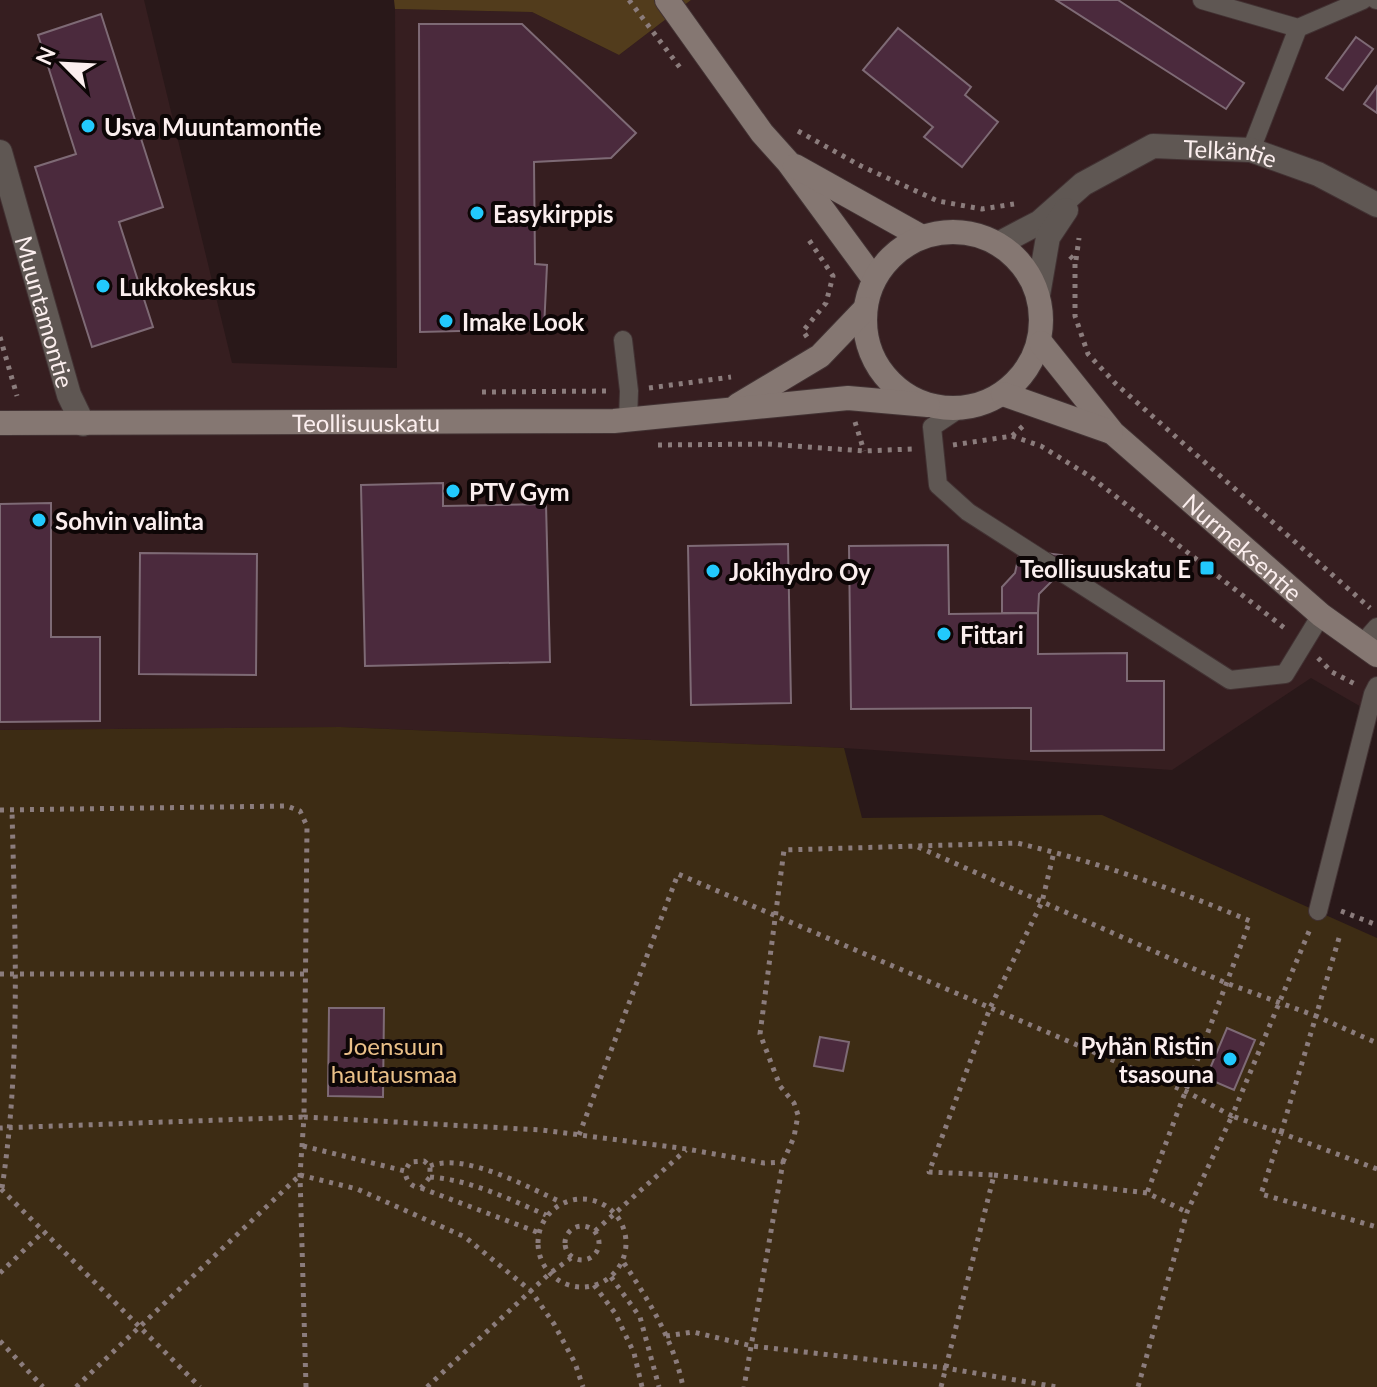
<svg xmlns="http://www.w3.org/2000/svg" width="1377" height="1387" font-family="Lato,sans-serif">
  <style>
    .built { fill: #361e20 }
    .green { fill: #3d2c14 }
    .forest { fill: #523c1c }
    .building { fill: #4b2a3d; stroke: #7e6a75; stroke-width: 2 }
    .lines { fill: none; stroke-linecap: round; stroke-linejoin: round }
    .lane-casing { stroke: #423233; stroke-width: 20 }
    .street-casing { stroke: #423233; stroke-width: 26 }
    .secondary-casing { stroke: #423233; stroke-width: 26 }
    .path { stroke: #8b7c7c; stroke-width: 5; stroke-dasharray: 4 6; stroke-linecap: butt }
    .lane { stroke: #5f5753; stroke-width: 18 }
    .street { stroke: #5f5753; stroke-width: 24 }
    .secondary { stroke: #857772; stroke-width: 24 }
    .poi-dot { fill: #22c9fd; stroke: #0d0606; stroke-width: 3 }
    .labels { text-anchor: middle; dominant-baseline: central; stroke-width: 8; stroke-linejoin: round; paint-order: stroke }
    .poi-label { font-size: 24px; font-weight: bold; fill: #fbeeee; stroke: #0d0606; text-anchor: start }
    .street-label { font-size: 24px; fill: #fbeeee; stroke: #0d0606 }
    .park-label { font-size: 24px; fill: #eac088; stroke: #0d0606 }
  </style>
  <rect width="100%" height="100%" fill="#291819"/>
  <path class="built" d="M0 0H144L232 363 397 368 395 9 532 12 619 55 691 0H1377V716L1311 678 1172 770 844 748 340 727 0 730Z"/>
  <path class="green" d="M340 727 844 748 862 818 1102 815 1377 938V1387H0V730Z"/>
  <path class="forest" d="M394 0H691L619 55 532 12 395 9Z"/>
  <path class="building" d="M1056 0H1118L1244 83 1226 109Z
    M101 14 163 207 119 222 153 327 92 347 35 167 76 154 38 35Z
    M419 24H522L636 133 611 158 534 162 535 264 547 265 544 329 420 332Z
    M898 28 971 87 965 95 998 122 962 167 924 137 933 127 863 70Z
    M1356 37 1373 49 1343 90 1326 78Z
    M1377 86V113L1364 104Z
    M443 483V506L546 504 550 662 365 666 361 485Z
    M51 503V637H100V721L0 722V504Z
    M788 544 791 703 691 705 688 546Z
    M948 545 949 614 1038 613V654L1127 653V681H1164V750L1031 751V708L851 709 849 546Z
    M1020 550 1062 555 1058 575 1039 594 1038 613H1002V587L1015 573Z
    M140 553 257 554 256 675 139 674Z
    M329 1008H384L383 1097 328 1096Z
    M1227 1028 1255 1040 1234 1090 1206 1078Z
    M820 1037 849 1042 843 1071 814 1066Z"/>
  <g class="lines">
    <g class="lane-casing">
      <path id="lane" d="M1202 0 1298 28
        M1376 0H1377
        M1251 150 1298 28 1363 0
        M623 340 629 391 628 420
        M959 409 932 427 938 485 968 512 1230 680 1285 674 1321 615
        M1363 643 1377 627
        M1318 911 1373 694 1377 686"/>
    </g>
    <g class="street-casing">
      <g id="street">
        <path id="s1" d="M0 152 69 395 83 424"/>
        <path id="s2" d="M1000 243 1040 222 1083 184 1153 146 1251 150 1318 174 1377 205"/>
        <path d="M1038 295 1048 237 1066 210"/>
      </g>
    </g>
    <g class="secondary-casing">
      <g id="secondary">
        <path d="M667 0 762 133 788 162 874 279"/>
        <path d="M795 166 922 237"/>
        <circle cx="953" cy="320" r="88"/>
        <path id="s3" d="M1041 343 1113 433 1321 615 1377 655"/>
        <path d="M1003 394 1111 432"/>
        <path d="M738 405 820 356 865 309"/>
        <path id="s4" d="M0 423 614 421 848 398 928 405"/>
      </g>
    </g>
    <path class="path" d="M629 0 681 69
      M798 131 861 166 938 201 982 209 1014 204
      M1070 256 1075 261V316L1088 354 1116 384 1370 608
      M1076 260 1079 238
      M0 337 17 396
      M807 337 803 331 826 303 833 276 809 240
      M649 388 731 377
      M482 392 608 391
      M855 422 864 451
      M1012 436 1041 446 1091 477 1287 630
      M658 445 767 444 864 451 912 449
      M953 445 1012 436 1023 426
      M1318 658 1332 672 1355 684
      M0 810 287 806 300 811 307 826 304 1117 0 1128
      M918 847 1226 983 1316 1016 1281 1133 1232 1116 1187 1212 1138 1387
      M1341 911 1377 925
      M1339 938 1316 1016 1377 1043
      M0 974H307
      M579 1135 678 874 1187 1092 1232 1116 1310 929
      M303 1146 405 1171C406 1181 411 1187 421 1188L430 1177V1166L424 1161 410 1162 405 1171
      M783 1162 794 1137 798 1115 794 1103 780 1086 760 1034 784 850 1017 843C1097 862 1175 889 1250 921L1147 1193
      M430 1166C465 1152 527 1187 561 1202
      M1377 1169 1281 1133 1261 1194 1377 1227
      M300 1175 357 1189 465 1237 531 1291 554 1324 575 1363 583 1387
      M994 1175 1147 1193 1187 1212
      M430 1177C471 1180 509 1199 546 1215
      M2 1188C21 1063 15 936 12 810
      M421 1188 537 1232
      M1 1189 200 1387
      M538 1243a44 44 0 1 1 88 0a44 44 0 1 1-88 0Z
      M565 1243a17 17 0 1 1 34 0a17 17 0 1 1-34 0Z
      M595 1231 686 1150
      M624 1263C649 1301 674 1341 683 1387
      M0 1273 43 1232
      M611 1277 640 1317 659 1387
      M594 1285 615 1313 634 1353 642 1387
      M666 1336 693 1332 752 1346 945 1368 1057 1387
      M0 1341 43 1387
      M76 1387 299 1176
      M306 1387 300 1175 304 1117 542 1130 687 1149 764 1163 783 1162 744 1387
      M427 1387 549 1274 571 1258
      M941 1387 994 1175 929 1172 990 1008 1042 902 1054 852"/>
    <use href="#lane" class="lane"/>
    <use href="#street" class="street"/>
    <use href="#secondary" class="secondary"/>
  </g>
  <g class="poi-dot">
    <circle cx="88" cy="126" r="8"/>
    <circle cx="477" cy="213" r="8"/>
    <circle cx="103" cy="286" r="8"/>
    <circle cx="446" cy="321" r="8"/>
    <circle cx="453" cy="491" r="8"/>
    <circle cx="39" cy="520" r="8"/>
    <rect x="1199" y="560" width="16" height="16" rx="4"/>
    <circle cx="713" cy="571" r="8"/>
    <circle cx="944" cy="634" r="8"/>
    <circle cx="1230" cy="1059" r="8"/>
  </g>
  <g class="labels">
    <g class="poi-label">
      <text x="104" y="126">Usva Muuntamontie</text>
      <text x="493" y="213">Easykirppis</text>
      <text x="119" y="286">Lukkokeskus</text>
      <text x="462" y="321">Imake Look</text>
      <text x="469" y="491">PTV Gym</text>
      <text x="55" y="520">Sohvin valinta</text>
      <text x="1191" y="568" text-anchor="end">Teollisuuskatu E</text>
      <text x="729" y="571">Jokihydro Oy</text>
      <text x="960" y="634">Fittari</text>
      <text x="1214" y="1045" text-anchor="end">Pyhän Ristin<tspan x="1214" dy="28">tsasouna</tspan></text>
    </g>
    <g class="street-label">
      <text stroke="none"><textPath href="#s2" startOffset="260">Telkäntie</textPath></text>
      <text stroke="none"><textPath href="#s1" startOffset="166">Muuntamontie</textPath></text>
      <text stroke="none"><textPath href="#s4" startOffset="366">Teollisuuskatu</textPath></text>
      <text stroke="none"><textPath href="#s3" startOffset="288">Nurmeksentie</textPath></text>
    </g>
    <g class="park-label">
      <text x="394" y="1045">Joensuun<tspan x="394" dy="28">hautausmaa</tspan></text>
    </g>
  </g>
  <g transform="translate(64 64) rotate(294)" stroke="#0d0606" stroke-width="6" paint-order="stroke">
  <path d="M0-6L14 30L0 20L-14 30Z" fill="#fbeeee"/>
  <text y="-12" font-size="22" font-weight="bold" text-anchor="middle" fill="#fbeeee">N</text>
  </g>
</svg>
